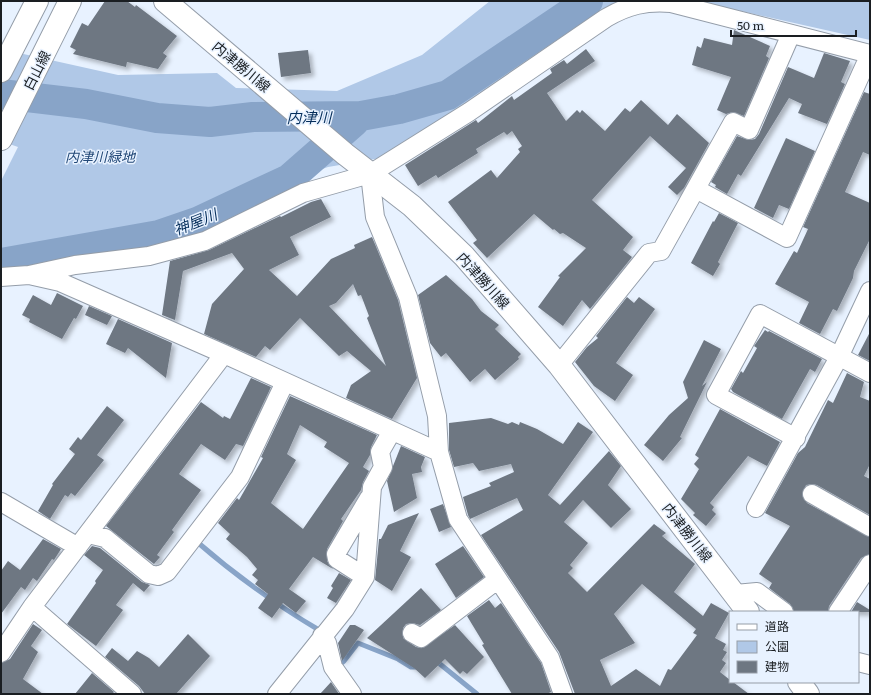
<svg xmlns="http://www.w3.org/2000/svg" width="871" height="695" font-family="Literata,'Noto Sans JP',serif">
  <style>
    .green { fill: #b0c8e7 }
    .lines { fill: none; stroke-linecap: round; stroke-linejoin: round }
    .stream { stroke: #88a4c8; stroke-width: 5 }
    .river { stroke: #88a4c8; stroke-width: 30 }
    .building { fill: #6e7782; fill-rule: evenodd; filter: url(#shadow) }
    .minor-casing { stroke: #949da9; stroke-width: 20 }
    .tertiary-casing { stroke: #949da9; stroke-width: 24 }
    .secondary-casing { stroke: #949da9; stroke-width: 24 }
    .minor { stroke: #fff; stroke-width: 18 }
    .tertiary { stroke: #fff; stroke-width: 22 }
    .secondary { stroke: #fff; stroke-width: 22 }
    .labels { text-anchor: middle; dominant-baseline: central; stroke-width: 3; stroke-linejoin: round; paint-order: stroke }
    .street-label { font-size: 14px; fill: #1a1e22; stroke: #e8f2ff }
    .park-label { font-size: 14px; font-style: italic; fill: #234978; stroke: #e8f2ff }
    .water-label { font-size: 15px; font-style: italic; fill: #052e5b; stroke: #e8f2ff }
  </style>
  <defs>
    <filter id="shadow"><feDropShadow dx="3.5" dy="3.5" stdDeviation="2" flood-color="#0004"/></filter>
  </defs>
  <rect width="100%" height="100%" fill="#e8f2ff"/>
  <path class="green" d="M490 1H623L387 157 328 167 230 201 177 224 34 255 1 260V181L18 147 1 141V49L118 75 217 73 236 88 337 91 422 55Z
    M696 1H870V40Z"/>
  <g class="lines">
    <path class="stream" d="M196 541C234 574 275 604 319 630
      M435 660 477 694
      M338 666 344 661 358 643 398 659 411 667H418"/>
    <path class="river" d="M1 94 86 104 157 118 210 122 253 117 361 116 399 109 448 95 588 1
      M1 263 159 235 197 222 289 179 354 122"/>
  </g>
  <path class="building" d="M105 1H127L135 7 136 5 177 36 163 53 167 56 158 69 127 62 126 67 73 54 76 50 70 47 82 23 88 26Z
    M734 30 770 46 766 56 769 58 744 116 733 112 726 114 717 110 731 77 692 65 697 46 701 48 704 38 732 45Z
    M586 49 595 61 547 93 566 121 577 110 580 113 582 110 605 131 625 108 630 112 641 100 668 125 677 114 709 143 684 188 677 195 668 187 686 168 650 136 592 200 633 237 623 250 632 257 590 309 582 300 563 326 538 307 560 277 558 276 586 248 563 233 560 234 554 229 553 230 534 214 487 258 473 243 477 240 448 202 491 170 497 178 520 152 518 149 522 146 512 131 507 135 504 132 476 149 478 153 438 178 436 175 418 186 405 165 476 120 478 123 512 96 514 100 552 73 550 69 564 60 567 64Z
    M308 50 311 73 281 77 278 53Z
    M824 53 850 61 841 82 845 84 827 124 798 113 802 104 789 98 741 176 738 174 727 194 715 187 716 185 711 182 737 136 749 140 755 139 759 134 788 67 814 78Z
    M864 92 870 94V155L863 152 845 192 870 203V239L854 271 853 278 837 311 833 309 820 334 799 323 809 302 775 284 794 251 797 253 808 229 803 227Z
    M786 138 815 151 789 209 779 205 773 218 754 208Z
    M321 199 331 217 290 237 299 255 269 270 297 296 331 259 355 248 354 245 372 237 398 300 417 378 392 419 346 398 351 385 371 371 347 351 339 356 300 318 270 350 265 346 256 357 204 334 212 304 244 269 232 253 183 271 175 320 162 315 170 261 209 250 280 216 281 217 311 202ZM353 284 358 296 361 295 369 316 367 318 386 366 329 306 336 303Z
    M719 213 738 223 718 262 720 264 713 276 691 263 713 221 714 222Z
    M446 275 472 299 481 311 499 325 495 329 521 354 518 357 519 359 495 380 485 369 470 382 446 353 441 357 430 343 418 295Z
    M57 293 83 306 76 319 74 318 62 339 29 322 30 319 22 315 33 295 51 305Z
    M627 297 634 303 639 297 655 309 616 363 633 375 615 401 594 386 575 362 587 347 598 338 596 336Z
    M89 306 112 316 107 325 85 315Z
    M118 319 172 343 166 378 128 348 125 353 106 344Z
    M765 330 768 332 769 331 822 359 815 372 810 369 782 419 733 392 731 389 741 371 743 373 757 348 754 346Z
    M870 332V361L858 355Z
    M704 340 721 349 702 386 707 382 680 437 682 438 663 461 644 445 669 415 688 398 683 382Z
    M847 373 864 382 860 397 870 401V464L864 476 870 479V515L817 485 812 484 806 485 802 494 807 503 870 537V554L861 558 829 606 828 612H794L790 604 769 588 772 583 759 574 790 526 765 513 798 453 805 447 828 400 833 403Z
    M251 378 271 387 243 446 236 444 225 460 201 444 179 474 201 490 172 530 174 532 157 555 160 557 154 564 106 526 201 402 223 418 224 416 230 419Z
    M290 396 377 435 371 447 370 455 363 467 369 471 363 482 361 490 341 519 343 521 327 549V561L333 569 313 557 289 589 306 601 296 613 283 603 272 618 258 608 268 594 255 584 258 580 252 575 257 569 247 557 226 539 230 534 218 523 237 498 239 500 263 458 261 457ZM300 425 327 442 324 447 349 463 303 529 271 503 296 460 287 454Z
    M107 406 124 420 97 455 104 460 75 496 71 493 68 497 65 495 50 519 38 511 53 485 52 484 75 454 69 449 78 437 81 440Z
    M720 409 780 442 767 466 748 456 710 503 714 507 712 510 716 514 706 526 693 515 695 513 681 499 699 469 694 464 699 458 695 455Z
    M491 418 508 424 512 422 519 425 520 422 537 429 563 444 578 422 593 432 548 495 560 505 609 451 621 466 608 485 631 509 611 528 583 500 564 522 588 543 570 565 573 568 568 573 587 592 654 524 666 533 662 536 695 564 674 592 703 616 711 603 729 613 715 638 726 644 723 650 727 652 722 660 726 663 720 672 730 680V682H733L749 694H575L559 652 481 535 523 510 517 498 470 519 468 515 463 497 491 486 489 483 514 472 511 464 479 471 473 463 454 467 449 450V423ZM642 584 696 629 693 633 697 635 671 670 668 669 660 686 636 669 611 686 600 660 635 643 614 614Z
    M401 446 425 457 421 467 422 472 412 474 417 498 394 512 387 481Z
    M443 504 451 527 439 532 430 509Z
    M419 513 400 551 411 557 392 591 375 580 379 539H381L388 525Z
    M43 539 61 549 54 560 52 559 37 581 33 578 25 590 21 587 1 614V571L8 561 20 570Z
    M92 546 100 548 142 582 150 585 144 592 133 583 116 605 123 610 96 646 67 624 96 583 95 581 103 570 84 555Z
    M463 546 484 577 456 598 435 564Z
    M339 573 351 580 336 603 327 598 333 588 331 586Z
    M421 588 441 610 420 625 412 623 406 624 403 628V638L416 647 422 648 455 625 484 657 467 674 463 671 460 674 445 659 425 678 414 668 367 638Z
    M489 600 495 608 501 603 541 663 551 692 546 694H512L482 645 484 644 467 616Z
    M857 602 870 610V612H851Z
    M33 624 42 630 31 646 38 652 23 679 43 694H1V663L10 659Z
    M350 625H355L364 630 342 661 338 643Z
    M188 634 210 656 176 694H145L139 686 105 657 112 648 128 661 137 651 149 658 159 667Z
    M92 673 114 692 112 694H75Z
    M331 682 339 694H320Z"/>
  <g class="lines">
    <g class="minor-casing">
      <path id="minor" d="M370 174 375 217 408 297 437 416 439 452 458 519 550 658 563 694
        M696 189 787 238 870 54
        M29 275 75 265 149 256 205 241 303 193 370 174 469 112 606 18C628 5 646 1 671 3L870 54
        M1 277 29 275 60 282 224 354 439 452
        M559 365 649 253 661 251 733 122 749 130 791 34
        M796 438 716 395 760 314 870 373
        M812 494 870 527
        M1 502 78 547
        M756 508 839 357 870 291
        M88 534 105 538 149 574 158 576 167 572 240 477 285 382
        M365 577 337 559 336 554 369 498
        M735 594 757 592 784 612
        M32 607 132 694
        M838 612 870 564
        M412 633 421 638 497 580
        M322 636 327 643 333 667 352 694
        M1 653 32 607 224 354
        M858 662 870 665
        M277 694 345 609 365 577 372 487 383 467 380 452 392 431"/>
    </g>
    <g class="tertiary-casing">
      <path id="tertiary" d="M1 71 37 1
        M1 139 70 1"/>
    </g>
    <g class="secondary-casing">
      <path id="secondary" d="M165 1 345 154 412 206 464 256 559 365 748 612
        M799 682 808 694"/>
    </g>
    <use href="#minor" class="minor"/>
    <use href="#tertiary" class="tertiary"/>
    <use href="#secondary" class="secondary"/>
  </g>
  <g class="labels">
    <g class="street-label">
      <text transform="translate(242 66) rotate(40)">内津勝川線</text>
      <text transform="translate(36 70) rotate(-63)">白山線</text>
      <text transform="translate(484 280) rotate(48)">内津勝川線</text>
      <text transform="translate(688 532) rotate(52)">内津勝川線</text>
    </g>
    <g class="park-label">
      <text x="100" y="156">内津川緑地</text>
    </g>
    <g class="water-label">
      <text x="309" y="116">内津川</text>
      <text transform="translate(195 221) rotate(-22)">神屋川</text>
    </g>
  </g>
  <rect width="871" height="695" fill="none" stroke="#1a1e22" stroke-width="4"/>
  <rect x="729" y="611" width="130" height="72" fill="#e8f2ff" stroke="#969da7"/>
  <rect x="737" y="624" width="20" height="6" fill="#ffffff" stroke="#969da7"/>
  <text x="765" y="631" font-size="12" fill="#1a1e22">道路</text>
  <rect x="737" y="641" width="20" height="12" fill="#b0c8e7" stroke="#969da7"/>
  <text x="765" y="651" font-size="12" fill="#1a1e22">公園</text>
  <rect x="737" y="661" width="20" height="12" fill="#6e7782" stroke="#969da7"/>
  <text x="765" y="671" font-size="12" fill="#1a1e22">建物</text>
  <path d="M731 30v6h125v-6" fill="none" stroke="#1a1e22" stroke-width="2"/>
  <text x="737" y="30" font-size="12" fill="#1a1e22" stroke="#e8f2ff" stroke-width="3" paint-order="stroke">50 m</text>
</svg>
